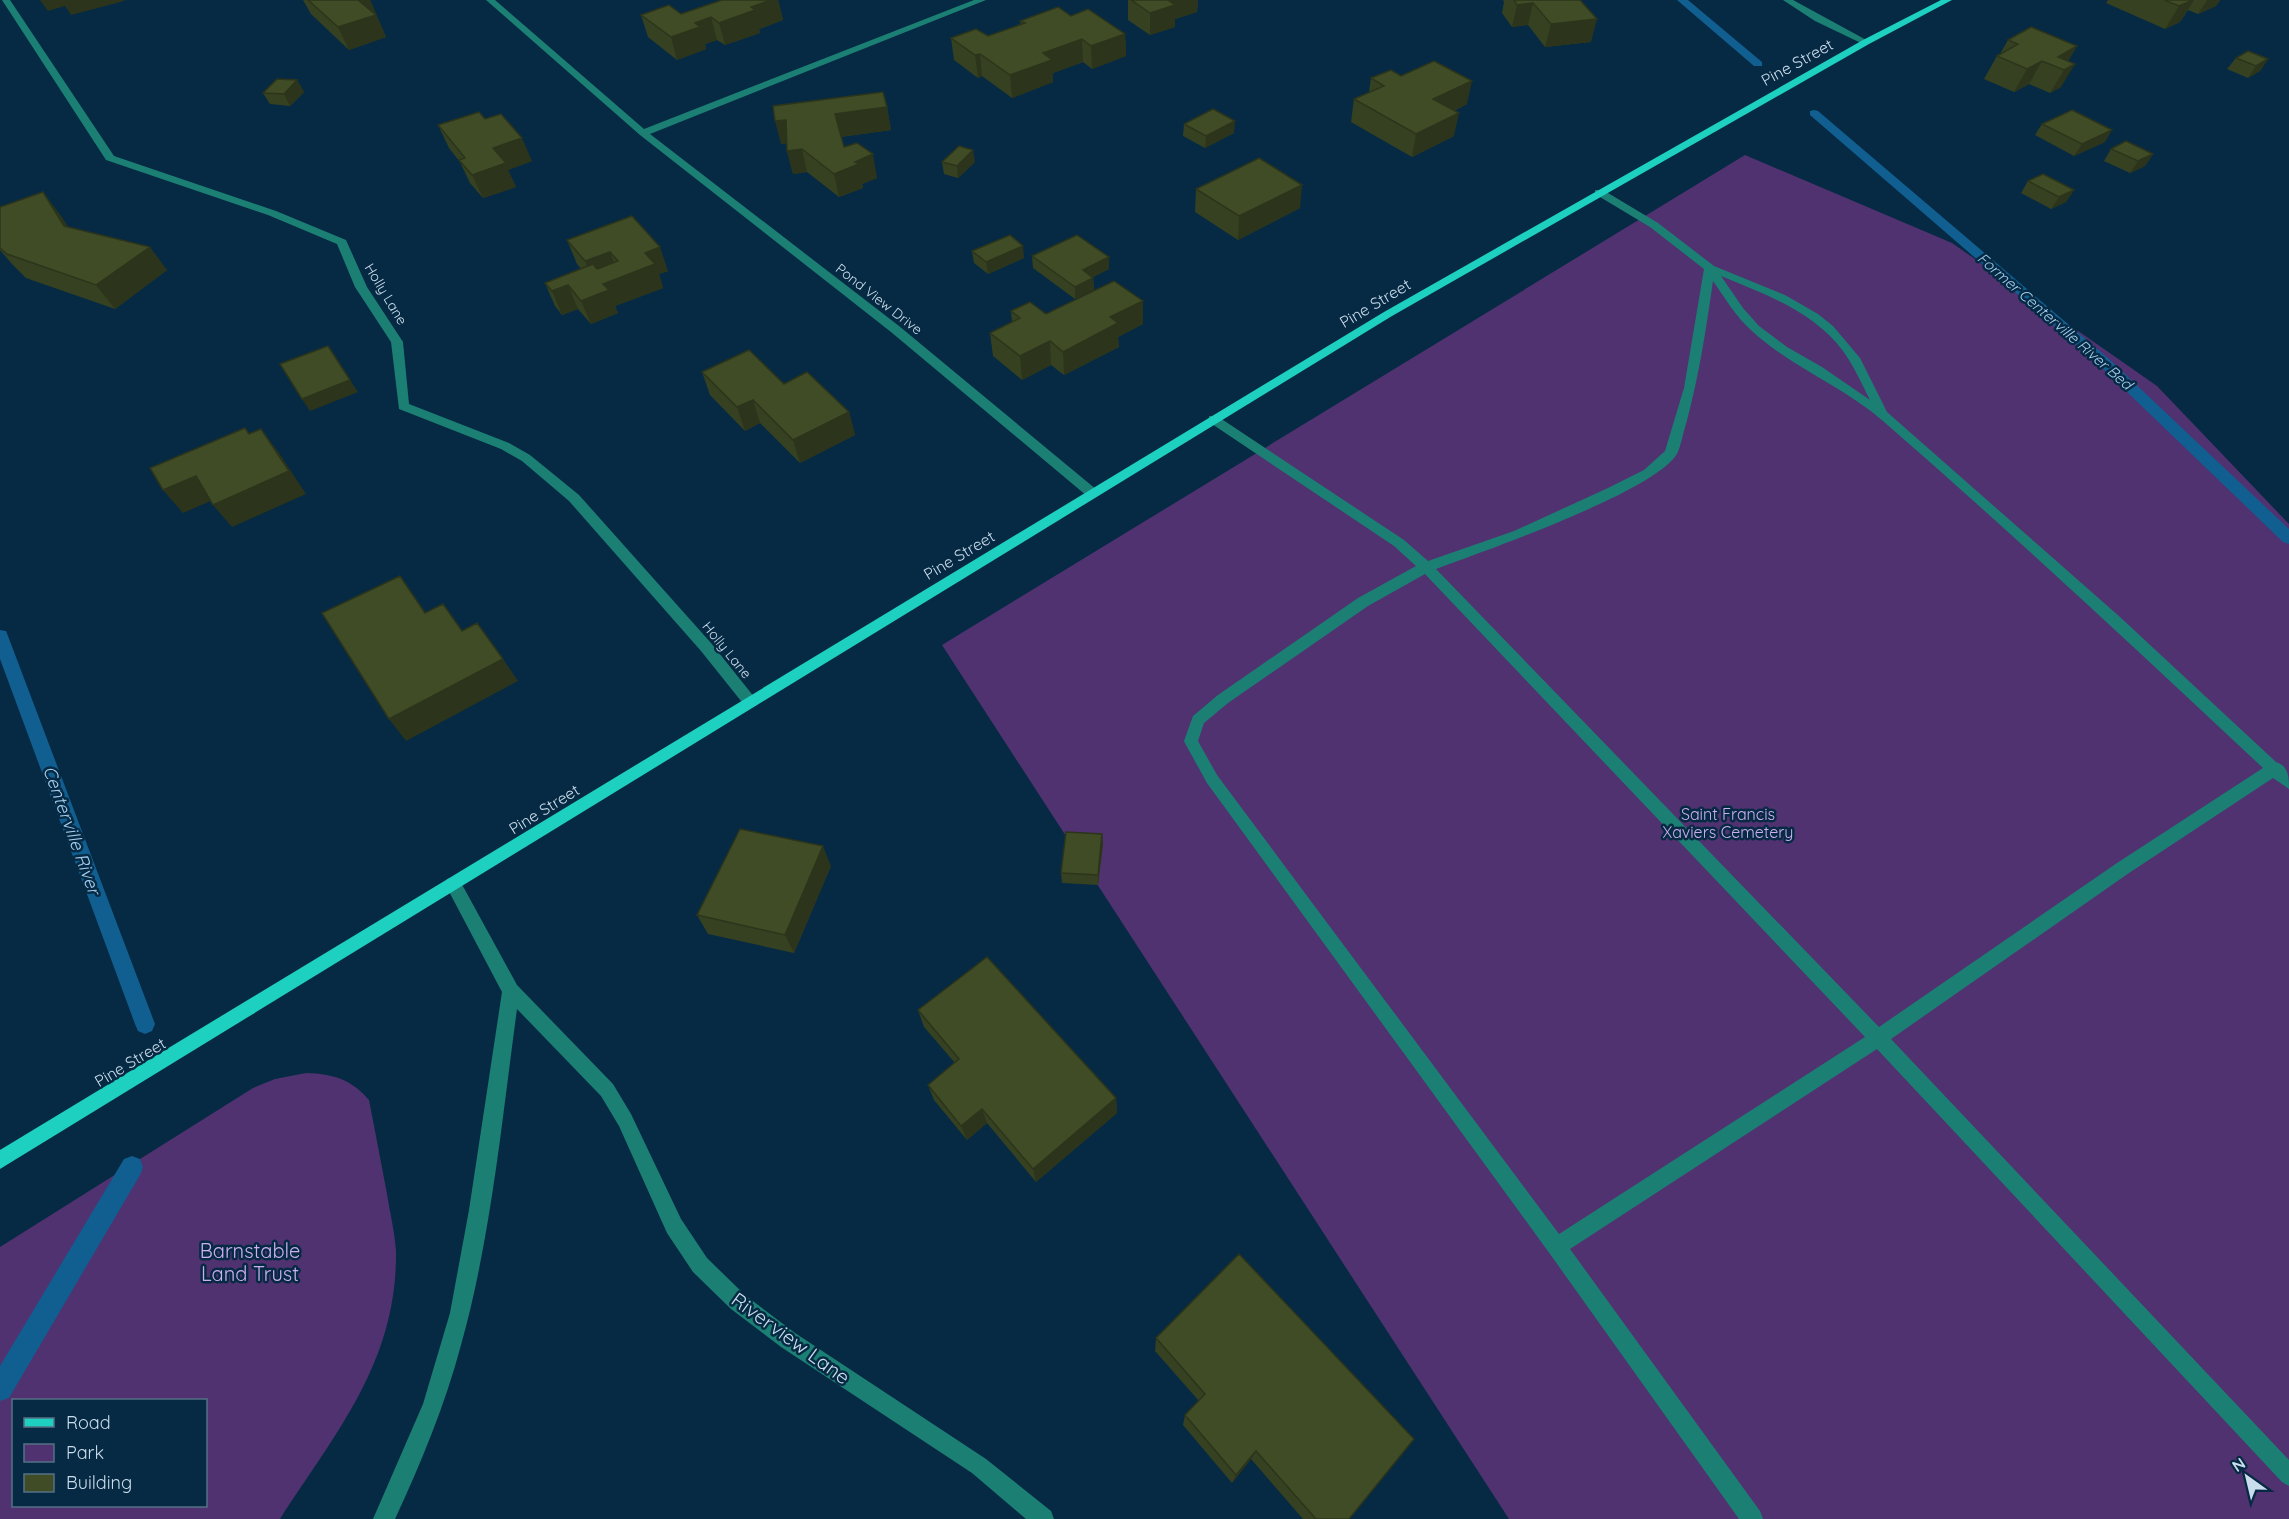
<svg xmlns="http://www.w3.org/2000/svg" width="2289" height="1519" font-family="Quicksand,sans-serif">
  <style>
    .green { fill: #503270; fill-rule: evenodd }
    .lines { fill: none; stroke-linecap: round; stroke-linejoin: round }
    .stream { fill: #115e91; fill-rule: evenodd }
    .minor { fill: #1c7f74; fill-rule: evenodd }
    .major { fill: #1ed0c0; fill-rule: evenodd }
    .wall { fill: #364121 }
    .shaded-wall { fill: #2c351b }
    .building { fill: #3f4c26; stroke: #2c351b; stroke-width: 1.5 }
    .labels { text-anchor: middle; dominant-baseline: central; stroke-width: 5; stroke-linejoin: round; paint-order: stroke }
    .far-street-label { font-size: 14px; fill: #cadded; stroke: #062a43 }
    .far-water-label { font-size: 15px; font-style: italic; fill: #a4cef1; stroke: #062a43 }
    .street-label { font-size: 16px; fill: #cadded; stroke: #062a43 }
    .park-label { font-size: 16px; fill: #cdaff2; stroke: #062a43 }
    .water-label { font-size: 18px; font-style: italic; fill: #a4cef1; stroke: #062a43 }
    .near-park-label { font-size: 20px; fill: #cdaff2; stroke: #062a43 }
    .near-street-label { font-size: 20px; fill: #cadded; stroke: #062a43 }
  </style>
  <rect width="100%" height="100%" fill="#062a43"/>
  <path class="green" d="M1745 155 1952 243 2157 386 2289 524V1519H1509L942 645Z
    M306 1073C333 1074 351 1079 369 1100 375 1131 381 1162 387 1194 390 1213 395 1233 396 1252 397 1362 336 1432 280 1519H0V1247L253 1088 275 1079ZM14 1400H206V1506H14Z"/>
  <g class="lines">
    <path class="stream" d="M1677 0H1688L1762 62V66H1754Z
      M1814 110 1818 111 2109 359 2289 529V544L2283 542 2099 365 1810 115V111Z
      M0 630 6 631 8 636 155 1024 152 1031 145 1034 138 1031 135 1024 0 659Z
      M132 1156 140 1159 143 1167 140 1175 9 1398 0 1401V1366L124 1159Z"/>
    <path class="minor" d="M2 0H10L114 156 276 211 346 240 367 287 403 342 409 404 509 443 530 455 579 495 711 643 755 698 757 702 755 706H745L701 651 569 501 522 461 501 449 399 409 391 342 355 287 337 244 268 215 106 160Z
      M486 0H495L644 129 974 0H986L650 134 899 326 1097 490 1098 493 1097 496H1087L891 332 640 135Z
      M1783 0H1793L1870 42 1863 44 1815 21Z
      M1595 190H1603L1658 223 1714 266 1785 295 1818 314 1833 326 1860 358 1887 412 2120 617 2276 762C2289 766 2289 778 2289 789L2273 778 2129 873 1891 1039 2289 1460V1486L2282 1482 1877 1049 1570 1249 1760 1511 1763 1519H1739L1550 1254 1207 783 1186 745 1184 741 1193 716 1218 695 1358 598 1416 566 1394 546 1209 422V416H1217L1404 540 1428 561 1514 531 1608 488 1644 470 1665 451 1684 388 1704 269 1650 227 1595 194ZM1721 276C1765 294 1814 312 1843 351 1854 366 1862 384 1870 400L1822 367 1787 347 1759 326 1743 308ZM1713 281C1725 298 1736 317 1752 331 1791 367 1843 386 1883 421 2013 534 2138 651 2263 768L2117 863 1879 1027 1436 569C1482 552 1654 492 1677 454 1681 446 1683 433 1686 424 1699 377 1706 329 1713 281ZM1425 574 1865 1037 1559 1234 1217 775 1198 741 1204 723 1228 703 1368 606Z
      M453 877 459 879 517 985 613 1084 631 1114 681 1219 707 1258 745 1295 795 1333 986 1459 1051 1511 1054 1519H1026L972 1473 781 1347 731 1309 693 1272 667 1233 619 1126 601 1096 517 1009C502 1119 491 1238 461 1345 445 1405 421 1463 395 1519H373L423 1404 450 1313 469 1210 502 992 445 884 447 879Z"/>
    <path class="major" d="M1941 0H1952L1869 44 1392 316 0 1169V1150L1384 312 1863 40Z"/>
  </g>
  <path class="wall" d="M303 0H370L386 37 349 50 311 14Z
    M722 0H778L783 20 759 29 760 33 725 45 717 40 705 44 706 49 677 60 648 37 641 15 681 14Z
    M1128 0H1198L1197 12 1175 19V27L1150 35 1128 20Z
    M1503 0H1580L1591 42 1545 47 1528 25 1512 27 1502 13 1504 2Z
    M2108 0H2220L2216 6 2198 14 2188 10 2180 22 2165 29 2106 3Z
    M1071 16 1125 34 1126 56 1092 69 1083 62 1053 73V82L1012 98 982 76 978 78 954 60 951 38 988 36 1021 25 1020 21Z
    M2008 40 2068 61 2061 87 2050 93 2029 84 2014 92 1984 79 1997 56 2000 54Z
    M2236 58 2268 59 2260 71 2248 78 2227 69Z
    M1401 76 1467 104 1454 111V136L1412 157 1351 122 1354 99 1369 92 1371 78Z
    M297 80 304 92 290 106 270 104 263 93Z
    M887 107 891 130 841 137 844 147 877 178 862 184 863 188 839 197 807 172 793 174 787 151V143L781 144Z
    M485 119 532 161 508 170 516 187 483 198 470 183 460 162 449 148 438 125Z
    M1184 124 1234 133 1205 148 1183 136Z
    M2042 124 2105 142 2074 156 2035 135Z
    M2111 149 2153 154 2145 166 2130 173 2104 161Z
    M942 162H975L958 178 944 174Z
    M2028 181 2074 190 2066 202 2051 209 2021 193Z
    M1196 189 1300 208 1238 240 1195 212Z
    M0 207 61 216 68 227 167 270 115 309 26 278 12 264 0 250Z
    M632 216 668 271 659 274 663 288 615 306 618 313 591 324 578 309 562 315 555 306 545 283 581 269 577 264 567 240Z
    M972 251 1024 258 988 274 974 263Z
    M1032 256 1109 257V269L1093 277 1094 290 1075 299 1033 268Z
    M1143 301V324L1118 337 1119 347 1064 375 1051 365 1022 380 993 356 990 333 1012 322 1011 311 1046 314Z
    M702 372 784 384 849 412 855 435 800 463 760 423 745 431 710 395Z
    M1103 844 1098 885 1062 883 1061 873Z
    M831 866 794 953 708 934 697 915Z
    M918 1010 1116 1098 1117 1113 1036 1182 987 1123 967 1140 934 1100 928 1085 955 1063 924 1027Z
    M1156 1338 1349 1519H1303L1251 1459 1232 1483 1183 1425 1185 1415 1199 1401 1155 1351Z"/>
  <path class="shaded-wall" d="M40 0H124V1L71 15 65 6 48 11Z
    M361 0H370L386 37 349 50 338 27 359 1Z
    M771 0H778L783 20 759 29 760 33 725 45 719 23 751 7Z
    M1168 0H1198L1197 12 1175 19V27L1150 35V13Z
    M2194 0 2180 22 2165 29 2179 6Z
    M2207 0H2220L2216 6 2198 14Z
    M1533 3 1528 25 1512 27 1517 5Z
    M711 17 717 40 705 44 706 49 677 60 671 37 695 23Z
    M1597 19 1591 42 1545 47 1551 24Z
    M1125 34 1126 56 1092 69 1091 46Z
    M1082 39 1083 62 1053 73V82L1012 98 1010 75 1043 53Z
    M2077 46 2064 69 2058 57Z
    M980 54 982 76 978 78 975 55Z
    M2268 59 2260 71 2248 78 2256 66Z
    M2042 61 2029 84 2014 92 2027 69Z
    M2075 64 2061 87 2050 93 2064 70Z
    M297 80 304 92 290 106 284 94Z
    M1472 81 1467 104 1429 122 1433 99Z
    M887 107 891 130 840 137 835 114Z
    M1459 113 1454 136 1412 157 1416 134Z
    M786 120 792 143 781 144 775 121Z
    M1235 121 1234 133 1205 148 1206 136Z
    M2112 130 2105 142 2074 156 2082 144Z
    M522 138 532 161 508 170 516 187 483 198 472 175 493 148Z
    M802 149 807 172 793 174 787 151Z
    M973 150 975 162 958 178 957 166Z
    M873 154 877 178 862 184 863 188 839 197 834 174 855 162Z
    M2153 154 2145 166 2130 173 2138 161Z
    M1302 185 1300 208 1238 240 1239 216Z
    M2074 190 2066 202 2051 209 2059 197Z
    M43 192 61 216 82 249 64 226Z
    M1023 246 1024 258 988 274 986 262Z
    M150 247 167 270 115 309 96 285Z
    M660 247 668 271 659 274 663 288 615 306 618 313 591 324 581 301 645 253Z
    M610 252 619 275 595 285 585 261Z
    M1109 257V269L1084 282 1083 270Z
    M1093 278 1094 290 1075 299V287Z
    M568 285 578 309 562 315 552 291Z
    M1143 301V324L1118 337 1119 347 1064 375 1063 352 1110 317Z
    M1050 341 1051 365 1022 380 1020 356Z
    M350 380 358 392 310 411 302 399Z
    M753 400 760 423 745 431 737 407Z
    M849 412 855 435 800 463 793 440Z
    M261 429 279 453 306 494 232 527 213 505Z
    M196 476 215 499 183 513 163 490Z
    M503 659 518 681 406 741 389 719Z
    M1102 834 1103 844 1098 885V875Z
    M823 846 831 866 794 953 785 935Z
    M1116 1098 1117 1113 1036 1182 1033 1169Z
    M982 1109 987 1123 967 1140 961 1126Z
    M1256 1451 1251 1459 1232 1483 1236 1475Z"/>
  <path class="building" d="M308 0H361L359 1 376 15 338 27Z
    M722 0H771L751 7 755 10 719 23 711 17 695 23 700 27 671 37 641 15 669 5 681 14Z
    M1131 0H1168L1175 5 1150 13Z
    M1514 0H1580L1597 19 1551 24 1533 3 1517 5Z
    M2164 0H2193L2179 6Z
    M1058 7 1071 16 1088 9 1125 34 1091 46 1082 39 1043 53 1052 60 1010 75 980 54 975 55 951 38 976 29 988 36 1025 23 1020 21Z
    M2031 27 2077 46 2058 57 2075 64 2064 70 2042 61 2027 69 1997 56 2018 44 2008 40Z
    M2248 51 2268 59 2256 66 2236 58Z
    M1434 61 1472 81 1433 99 1459 113 1416 134 1354 99 1384 86 1371 78 1391 70 1401 76Z
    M277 79 297 80 284 94 263 93Z
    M883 92 887 107 835 114 844 147 857 143 873 154 855 162 859 164 834 174 802 149 787 151 786 120 775 121 773 106Z
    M1213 109 1235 121 1206 136 1184 124Z
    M2072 110 2112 130 2082 144 2042 124Z
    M479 112 485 119 501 114 522 138 493 148 506 163 472 175 459 160 465 158 438 125Z
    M2126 141 2153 154 2138 161 2111 149Z
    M959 146 973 150 957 166 942 162Z
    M1259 158 1302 185 1239 216 1196 189Z
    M2043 174 2074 190 2059 197 2028 181Z
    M43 192 64 226 150 247 96 285 7 254 0 248V207Z
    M632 216 660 247 645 253 655 264 603 284 609 290 581 301 568 285 552 291 545 283 593 264 597 269 618 261 610 252 585 261 567 240Z
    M1010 235 1023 246 986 262 972 251Z
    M1077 235 1109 257 1083 270 1093 278 1075 287 1032 256Z
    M1114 281 1143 301 1110 317 1118 323 1063 352 1050 341 1020 356 990 333 1020 318 1011 311 1030 302 1046 314Z
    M328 346 350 380 302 399 280 364Z
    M749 350 784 384 807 372 849 412 793 440 753 400 737 407 702 372Z
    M245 428 249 434 261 429 289 471 213 505 196 476 163 490 150 468Z
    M400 576 425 613 443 604 462 631 477 623 503 659 389 719 322 613Z
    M740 829 823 846 785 935 697 915Z
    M1066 832 1102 834 1098 875 1061 873Z
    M987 957 1116 1098 1033 1169 982 1109 961 1126 928 1085 959 1059 918 1010Z
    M1239 1254 1414 1439 1349 1519H1316L1256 1451 1236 1475 1185 1415 1205 1394 1156 1338Z"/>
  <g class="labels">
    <g class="far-street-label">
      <text transform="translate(386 294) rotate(59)">Holly Lane</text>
      <text transform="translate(879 299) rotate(38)">Pond View Drive</text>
      <text transform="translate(727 650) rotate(51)">Holly Lane</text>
    </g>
    <g class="far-water-label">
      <text transform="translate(2055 321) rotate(41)">Former Centerville River Bed</text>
    </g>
    <g class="street-label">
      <text transform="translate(1797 62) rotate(-29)">Pine Street</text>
      <text transform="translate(1375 303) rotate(-31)">Pine Street</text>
      <text transform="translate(959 555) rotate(-31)">Pine Street</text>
      <text transform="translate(544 809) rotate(-32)">Pine Street</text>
      <text transform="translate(130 1062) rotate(-31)">Pine Street</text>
    </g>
    <g class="park-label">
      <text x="1728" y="814">Saint Francis<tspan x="1728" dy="18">Xaviers Cemetery</tspan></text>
    </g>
    <g class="water-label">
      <text transform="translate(72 830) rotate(70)">Centerville River</text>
    </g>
    <g class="near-park-label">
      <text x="250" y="1250">Barnstable<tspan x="250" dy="23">Land Trust</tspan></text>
    </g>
    <g class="near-street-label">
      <text transform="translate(791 1338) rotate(36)">Riverview Lane</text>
    </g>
  </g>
  <rect x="12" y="1399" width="195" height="108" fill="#062a43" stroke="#547287" stroke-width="1.5"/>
  <rect x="24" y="1418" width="30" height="9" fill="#1ed0c0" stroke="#547287" stroke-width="1.5"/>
  <text x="66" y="1429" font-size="18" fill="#cadded">Road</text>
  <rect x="24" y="1444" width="30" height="18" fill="#503270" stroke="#547287" stroke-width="1.5"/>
  <text x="66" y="1459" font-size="18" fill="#cadded">Park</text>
  <rect x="24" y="1474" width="30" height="18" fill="#3f4c26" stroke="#547287" stroke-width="1.5"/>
  <text x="66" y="1489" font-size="18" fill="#cadded">Building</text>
  <g transform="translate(2247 1477) rotate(326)" stroke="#062a43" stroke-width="4.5" paint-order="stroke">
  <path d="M0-4.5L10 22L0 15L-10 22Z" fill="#cadded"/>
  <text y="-9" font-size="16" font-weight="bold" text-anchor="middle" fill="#cadded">N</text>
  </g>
</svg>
